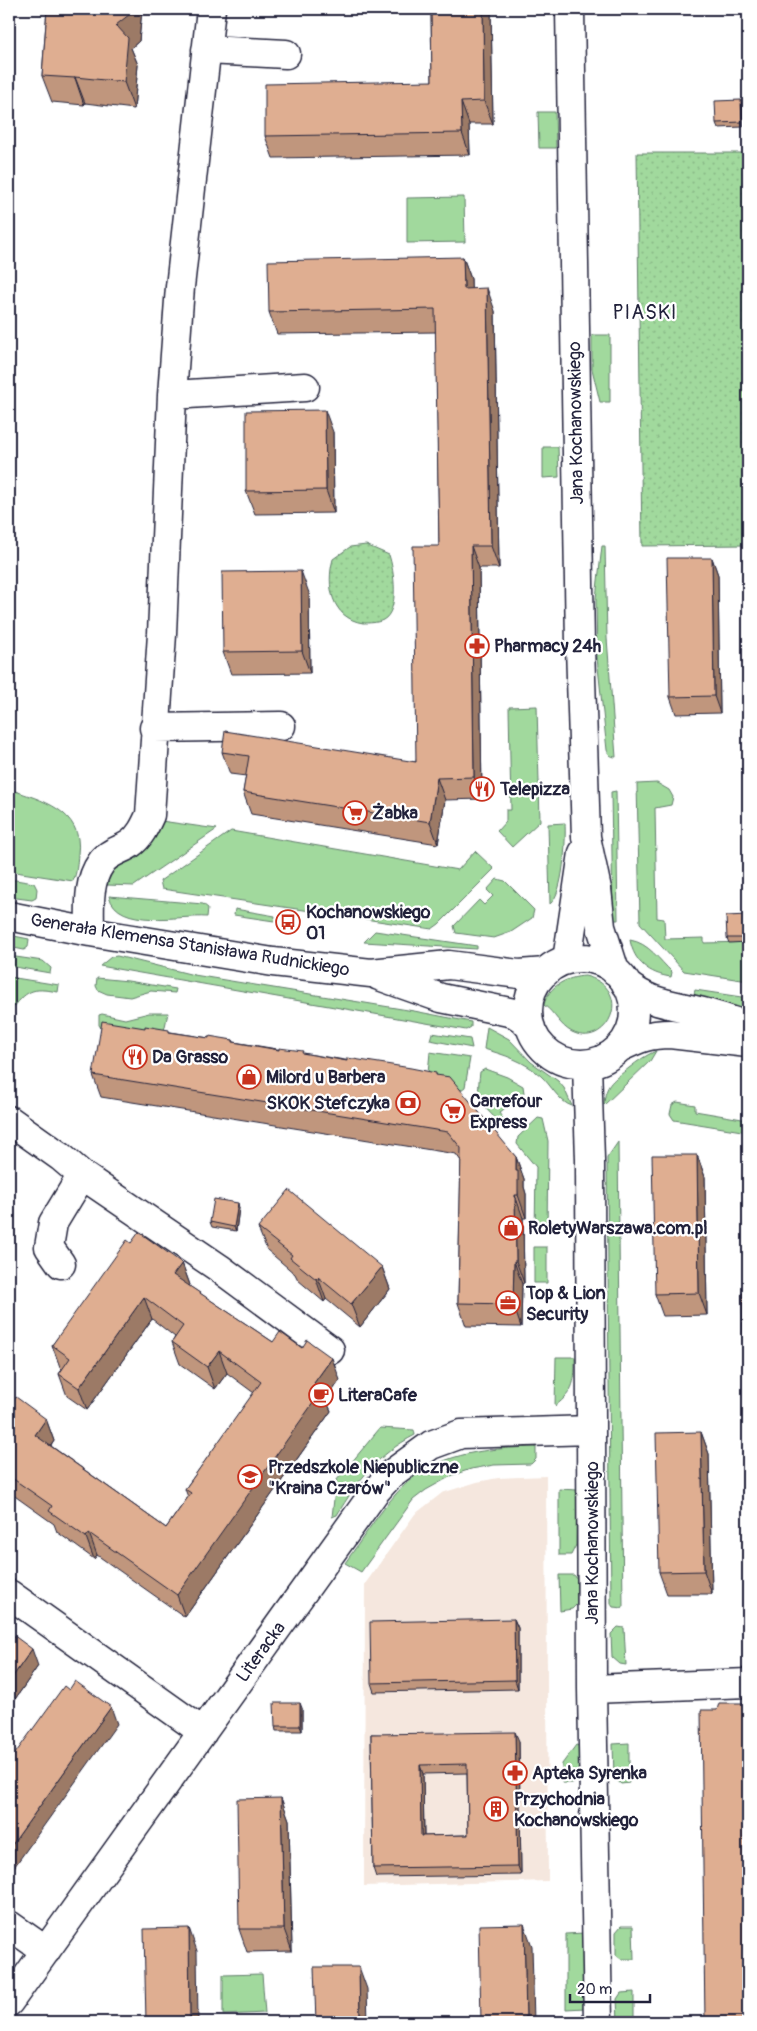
<svg xmlns="http://www.w3.org/2000/svg" width="757" height="2031" font-family="Pangolin,sans-serif">
  <style>
    .built { fill: #f5e7de }
    .grass { fill: #a1d99d; stroke: #627e6c }
    .park { fill: url(#park-dots); stroke: #627e6c }
    .lines { fill: none; stroke-linecap: round; stroke-linejoin: round }
    .minor-casing { stroke: #22223b; stroke-width: 31 }
    .minor { stroke: #fff; stroke-width: 28 }
    .wall { fill: #c0967d; stroke: #22223b; fill-rule: evenodd }
    .shaded-wall { fill: #9c7a66; stroke: #22223b }
    .building { fill: #dfae91; stroke: #22223b; fill-rule: evenodd }
    .labels { text-anchor: middle; dominant-baseline: central; stroke-width: 4.5; stroke-linejoin: round; paint-order: stroke }
    .street-label { font-size: 18px; fill: #22223b; stroke: #fff }
    .poi-label { font-size: 18px; font-weight: bold; fill: #22223b; stroke: #fff; text-anchor: start }
    .quarter-label { font-size: 20px; letter-spacing: 1px; fill: #22223b; stroke: #fff }
  </style>
  <defs>
    <pattern id="park-dots" width="8" height="8" patternUnits="userSpaceOnUse" patternTransform="scale(1.25)"><rect width="8" height="8" fill="#a1d99d"/><path d="M2 2h.1M6 6h.1" fill="none" stroke="#8aba88" stroke-width="1.8" stroke-linecap="round"/></pattern>
  </defs>
  <rect width="100%" height="100%" fill="#fff"/>
  <filter id="ink" filterUnits="userSpaceOnUse"><feTurbulence type="fractalNoise" baseFrequency=".02" numOctaves="2"/><feDisplacementMap in="SourceGraphic" scale="10" xChannelSelector="R" yChannelSelector="G"/><feConvolveMatrix kernelMatrix="1 2 1 2 8 2 1 2 1" color-interpolation-filters="sRGB"/></filter>
  <g filter="url(#ink)">
    <path class="built" d="M546 1476 548 1881 364 1886 365 1584 415 1514 442 1493 477 1482 498 1478Z"/>
    <path class="grass" d="M538 112H555L556 148H539Z
      M464 197 465 242 407 243V198Z
      M592 335H610V402H600L592 369Z
      M543 447H558L559 477 543 478Z
      M602 546H605L607 638 616 757C611 757 608 754 607 750L597 658 596 598Z
      M537 706 540 821 512 847 497 831 506 821V810H511L509 707Z
      M657 783 669 790 673 797 671 805 655 808 657 918 664 919 665 939 704 938V943L748 942V981L684 971 640 923 637 784Z
      M9 789C41 800 84 810 78 854 77 864 77 873 73 881L9 871Z
      M616 791 618 920H613L611 792Z
      M161 821 217 829 134 886 107 885 106 876Z
      M565 823C566 840 564 893 550 904L548 824Z
      M231 831 458 870 475 851 494 869 439 924 432 929 162 889 160 881Z
      M9 879 34 883 37 889 36 898 32 900 9 897Z
      M497 879 505 881 534 910 532 918 511 932 494 938 456 933 454 926 479 900 484 905 493 896 487 890Z
      M109 896 203 904 208 908 207 917C179 915 118 930 109 896Z
      M235 909 275 916 274 921 234 915Z
      M375 931 477 946V949L364 942Z
      M9 935 29 939 28 947 24 950 9 947Z
      M630 940C649 943 659 960 672 972L671 977C649 974 634 962 630 940Z
      M9 956 43 961 51 968 50 973 9 966Z
      M117 956 194 975 414 1011 471 1022V1027L466 1030 100 966 111 957Z
      M585 976C636 988 608 1050 572 1032 560 1026 555 1013 544 1005 548 986 567 977 585 976Z
      M9 977 59 985 58 992C31 987 27 990 10 1012L9 1011Z
      M97 978 128 981 176 989 175 993 151 991 130 997 107 994 98 990 96 986Z
      M695 990 748 998V1011L693 998Z
      M149 1013H168L164 1031 104 1032 99 1025V1015L102 1014 125 1019Z
      M487 1027 509 1039 531 1062 558 1081 564 1088 572 1106C559 1102 551 1085 541 1076 524 1061 505 1055 484 1049Z
      M432 1033 470 1039 472 1048 430 1040Z
      M656 1051 650 1061 604 1105C605 1083 614 1080 629 1068 638 1061 646 1055 656 1051Z
      M430 1052 470 1058 465 1087 461 1090 427 1084Z
      M485 1069 507 1077 523 1086 524 1093 499 1113 504 1120 500 1123C480 1102 476 1103 480 1072Z
      M677 1102 695 1105V1111L748 1120V1132L674 1120 670 1114 672 1105Z
      M538 1118 543 1119 548 1141 547 1233 535 1232 536 1167 517 1144 518 1137Z
      M618 1142 623 1608 613 1607 611 1604 607 1158Z
      M534 1247H547V1283H534Z
      M556 1357H575C575 1380 575 1391 555 1406Z
      M380 1428 414 1430 415 1435C378 1454 358 1480 337 1515L332 1517 336 1481Z
      M536 1447V1459L531 1464 494 1465 471 1469 453 1475 426 1490 413 1500 361 1572 345 1563C364 1537 392 1491 418 1474 454 1451 495 1448 536 1447Z
      M559 1489 577 1490 576 1545 571 1555H559Z
      M559 1575H574L577 1579V1604L572 1609 560 1611Z
      M618 1627 624 1628 626 1665 620 1664 612 1657 611 1634Z
      M629 1743V1783L621 1784 614 1778 613 1744Z
      M576 1745 580 1746 581 1775 574 1783H562V1764Z
      M621 1926H633L634 1959H621L616 1955V1932Z
      M584 1933 585 2008 566 2009V1934Z
      M262 1974 265 2013 223 2015V1975Z
      M634 1992V2022H618L617 1999 621 1993Z"/>
    <path class="park" d="M637 153H748V545L642 546Z
      M366 545 389 555C394 570 400 611 383 620 377 623 369 623 363 623 331 618 326 585 333 559L350 547Z"/>
    <g class="lines">
      <g class="minor-casing">
        <path id="minor" d="M570 9 580 646 586 837 597 889 601 927 615 971
          M206 50 286 54
          M172 395 305 387
          M154 728 281 726
          M9 916 90 932 273 962 371 973 449 965 519 974 546 972
          M90 932C90 910 87 882 101 863 107 853 121 850 130 844 140 837 145 826 150 815L162 634 172 395 180 287 211 9
          M528 1011a53 53 0 1 1 106 0a53 53 0 1 1-106 0Z
          M567 960 583 853
          M379 976 441 998 514 1013 523 1019 531 1028
          M626 984C650 1004 673 1004 703 1012 718 1016 733 1021 748 1026
          M619 1048C638 1039 648 1034 670 1034L748 1043
          M587 1064 590 1160 592 1689 598 2022
          M9 1120 61 1157 82 1175 219 1268 330 1350
          M61 1264 49 1247 53 1223 82 1175
          M9 1594 203 1732
          M592 1689 748 1683
          M9 1925 46 1951
          M9 2002 374 1493 391 1474 431 1445 461 1434 591 1430"/>
      </g>
      <use href="#minor" class="minor"/>
    </g>
    <path class="wall" d="M47 9H142L139 41 131 48 138 65 134 109 85 103 84 105 52 102 42 76Z
      M431 9H491L493 124H469L470 155 273 158 265 136 432 81Z
      M743 105V127L718 128 716 123Z
      M463 257 471 279V289L495 311 499 568H479L482 799 445 800 438 844 251 814 243 792 246 776 230 774 222 752 416 762 439 546 436 332 277 334 269 312Z
      M333 432 334 513 255 514 246 491Z
      M712 558 718 575 720 713 676 714 670 697Z
      M309 593 310 673 231 674 223 652Z
      M748 915V942L729 943 727 938Z
      M145 1028 209 1038 233 1040 234 1042 437 1075 516 1157 524 1179V1187L526 1194V1218H523L524 1283 522 1284 521 1327 466 1326 458 1303 461 1161 456 1154 101 1097 93 1075Z
      M697 1155 705 1177 707 1315 663 1316 655 1294Z
      M239 1208 236 1231 212 1227 210 1222Z
      M258 1228 382 1267 390 1289 360 1327 326 1299 324 1302 298 1280 295 1274 267 1250Z
      M131 1243 182 1263 190 1285 189 1286 273 1342 340 1380 326 1400 331 1411 185 1617 97 1555 94 1559 57 1532 54 1524 9 1492V1408L46 1419 54 1441 51 1446 166 1528 188 1497 185 1489 254 1393 227 1373 215 1389 180 1364 172 1342 175 1337 152 1319 87 1410 67 1396 59 1374 62 1369 60 1367 52 1345Z
      M748 1293V1439L745 1431Z
      M701 1432 709 1454 712 1594H667L659 1572Z
      M514 1619 518 1628V1689L374 1692 371 1683Z
      M9 1632 38 1666 13 1702 9 1700Z
      M745 1703 748 1712V2022L717 1710Z
      M302 1708V1731H276L275 1726Z
      M371 1734 519 1741 521 1875 376 1877 373 1868ZM467 1773 468 1835 424 1836 423 1774Z
      M281 1798 289 1820 292 1951 247 1952 239 1929Z"/>
    <path class="shaded-wall" d="M130 9H142L139 41 131 48 138 65 134 109 124 82 116 25Z
      M483 9H491L493 124 484 101Z
      M75 77 85 103 84 105 75 78Z
      M741 100 743 105V127L742 122Z
      M461 102 469 124 470 155 462 133Z
      M463 257 471 279 472 311 464 289Z
      M487 288 495 311 499 568 491 546Z
      M325 410 333 432 334 513 326 490Z
      M471 546 479 568 482 799 474 777Z
      M712 558 718 575 720 713 714 696Z
      M301 571 309 593 310 673 302 651Z
      M437 778 445 800 438 844 430 822Z
      M697 1155 705 1177 707 1315 699 1293Z
      M516 1157 524 1179V1187L526 1194V1218L518 1195 516 1171Z
      M515 1195 523 1218 524 1283 516 1261Z
      M238 1203 239 1208 236 1231 234 1227Z
      M514 1261 522 1284 521 1327 513 1304Z
      M182 1263 190 1285 181 1297 173 1275Z
      M382 1267 390 1289 360 1327 351 1304Z
      M318 1277 326 1299 324 1302 316 1279Z
      M144 1297 152 1319 87 1410 79 1388Z
      M219 1351 227 1373 215 1389 207 1367Z
      M332 1358 340 1380 326 1400 331 1411 185 1617 177 1595 314 1383Z
      M46 1419 54 1441 43 1457 35 1435Z
      M701 1432 709 1454 712 1594 704 1571Z
      M89 1533 97 1555 94 1559 86 1537Z
      M514 1619 518 1628V1689L515 1680Z
      M32 1649 38 1666 13 1702 9 1692V1682Z
      M300 1703 302 1708V1731L300 1726Z
      M745 1703 748 1712V1743L745 1733Z
      M111 1707 117 1724 12 1870 9 1872V1849Z
      M515 1732 519 1741 521 1875 518 1866Z
      M745 1760 748 1768V1811L746 1805Z
      M420 1765 423 1774 424 1845 421 1836Z
      M281 1798 289 1820 292 1951 284 1929Z
      M746 1832 748 1837V1881L747 1878Z
      M524 1924 532 1946 534 2022H526Z
      M189 1928 197 1951 198 2022H190Z
      M359 1967 367 1989 368 2022H360Z"/>
    <path class="building" d="M47 9H130V14L116 25 128 38 124 82 75 77V78L42 76Z
      M431 9H483L484 101 461 102 462 133 265 136V84L432 81Z
      M741 100 742 122 716 123 715 101Z
      M463 257 464 289 487 288 491 546H471L474 777 437 778 430 822 243 792 249 756 222 752 225 731 416 762 413 546H439L435 309 269 312 268 261Z
      M325 410 326 490 246 491V411Z
      M667 558H712L714 696 670 697Z
      M301 571 302 651 223 652 222 572Z
      M748 915V938H727L726 916Z
      M102 1021 145 1028V1026L169 1030V1032L209 1038V1036L233 1040V1042L279 1050V1048L303 1051 302 1053 347 1061V1058L411 1068 436 1073V1075L450 1077 516 1157V1171H518V1195H515L516 1261H514L513 1304 458 1303 461 1148 448 1132 93 1075Z
      M652 1155H697L699 1293 655 1294Z
      M289 1190 382 1267 351 1304 318 1277 316 1279 290 1258 292 1255 258 1228Z
      M214 1199 238 1203 234 1227 210 1222Z
      M139 1232 182 1263 173 1275 273 1342 280 1332 302 1348 307 1340 332 1358 314 1383 323 1389 177 1595 89 1533 86 1537 49 1511 52 1506 9 1476V1408L16 1397 46 1419 35 1435 166 1528 191 1493 185 1489 261 1382 219 1351 207 1367 172 1342 183 1326 144 1297 79 1388 59 1374 70 1358 52 1345 127 1240 131 1243Z
      M742 1293H748V1431H745Z
      M701 1432 704 1571 659 1572 656 1433Z
      M514 1619 515 1680 371 1683 370 1622Z
      M9 1632 32 1649 9 1682Z
      M75 1681 111 1707 9 1849V1762L64 1686 69 1690Z
      M274 1703H300V1726H275Z
      M719 1703H745V1733L748 1734V1760H745L746 1805H748V1832H746L747 1878H748V1905H747L748 2022H705L701 1710H717Z
      M515 1732 518 1866 373 1868 371 1734ZM467 1764 468 1835 421 1836 420 1765Z
      M281 1798 284 1929H239L237 1799Z
      M524 1924 526 2022H481L479 1925Z
      M189 1928 190 2022H146L144 1929Z
      M314 1967H359L360 2022H316Z"/>
  </g>
  <defs>
    <g id="pharmacy-ring" transform="scale(1.25)"><circle r="9.5" fill="#fff" stroke="#c8321e" stroke-width="1.5"/><path d="M-2-6h4v4h4v4h-4v4h-4v-4h-4v-4h4Z" fill="#c8321e"/></g>
    <g id="restaurant-ring" transform="scale(1.25)"><circle r="9.5" fill="#fff" stroke="#c8321e" stroke-width="1.5"/><path d="M-5-6h1v4h1v-4h1v4h1v-4h1v5L-1.5 .5V6h-2V.5L-5-1ZM5-6V6H3V1.5H1.5Q1.5-4 5-6Z" fill="#c8321e"/></g>
    <g id="supermarket-ring" transform="scale(1.25)"><circle r="9.5" fill="#fff" stroke="#c8321e" stroke-width="1.5"/><path d="M-6-5.5h2.5l.6 2H6L4.5 2H-2.5L-4.4-4H-6ZM-1.5 3.2a1.3 1.3 0 1 0 .1 0ZM3 3.2a1.3 1.3 0 1 0 .1 0Z" fill="#c8321e"/></g>
    <g id="bus-ring" transform="scale(1.25)"><circle r="9.5" fill="#fff" stroke="#c8321e" stroke-width="1.5"/><path d="M-5-6H5V4H4V6H2V4H-2V6H-4V4H-5ZM-3.5-4V0h7V-4ZM-3.5 1.2v1.5H-2V1.2ZM2 1.2v1.5H3.5V1.2Z" fill="#c8321e"/></g>
    <g id="shop-ring" transform="scale(1.25)"><circle r="9.5" fill="#fff" stroke="#c8321e" stroke-width="1.5"/><path d="M-5-2.5h2.3a2.7 3.5 0 0 1 5.4 0H5L5.5 6h-11ZM-1.5-2.5h3a1.5 2.3 0 0 0-3 0Z" fill="#c8321e"/></g>
    <g id="bank-ring" transform="scale(1.25)"><circle r="9.5" fill="#fff" stroke="#c8321e" stroke-width="1.5"/><path d="M-6-4H6V4H-6ZM0-2.3a2.3 2.3 0 1 0 0 4.6a2.3 2.3 0 1 0 0-4.6Z" fill="#c8321e"/></g>
    <g id="office-ring" transform="scale(1.25)"><circle r="9.5" fill="#fff" stroke="#c8321e" stroke-width="1.5"/><path d="M-6-3h4V-5.5h4V-3h4V5H-6ZM-1-4.5V-3h2v-1.5ZM-6 0V1H6V0Z" fill="#c8321e"/></g>
    <g id="cafe-ring" transform="scale(1.25)"><circle r="9.5" fill="#fff" stroke="#c8321e" stroke-width="1.5"/><path d="M-5.5-4.5H6V0H3Q3 3.5 0 3.5H-2.5Q-5.5 3.5-5.5 0ZM3-3.2v2h1.7v-2ZM-6 4.5H4V6H-6Z" fill="#c8321e"/></g>
    <g id="school-ring" transform="scale(1.25)"><circle r="9.5" fill="#fff" stroke="#c8321e" stroke-width="1.5"/><path d="M0-5L7-2L0 1L-7-2ZM-4 1L0 2.5L4 1V4Q0 6-4 4Z" fill="#c8321e"/></g>
    <g id="building-ring" transform="scale(1.25)"><circle r="9.5" fill="#fff" stroke="#c8321e" stroke-width="1.5"/><path d="M-4-6H4V6H1V3H-1V6H-4ZM-2.5-4.3h1.7v1.8h-1.7ZM.8-4.3h1.7v1.8H.8ZM-2.5-1h1.7V.8h-1.7ZM.8-1h1.7V.8H.8Z" fill="#c8321e"/></g>
  </defs>
  <g fill-rule="evenodd">
    <use href="#pharmacy-ring" x="477" y="646"/>
    <use href="#restaurant-ring" x="482" y="789"/>
    <use href="#supermarket-ring" x="355" y="813"/>
    <use href="#bus-ring" x="288" y="922"/>
    <use href="#restaurant-ring" x="135" y="1057"/>
    <use href="#shop-ring" x="249" y="1077"/>
    <use href="#bank-ring" x="408" y="1103"/>
    <use href="#supermarket-ring" x="453" y="1111"/>
    <use href="#shop-ring" x="511" y="1228"/>
    <use href="#office-ring" x="508" y="1303"/>
    <use href="#cafe-ring" x="321" y="1395"/>
    <use href="#school-ring" x="250" y="1477"/>
    <use href="#pharmacy-ring" x="515" y="1773"/>
    <use href="#building-ring" x="496" y="1809"/>
  </g>
  <g class="labels">
    <g class="street-label">
      <text transform="translate(576 423) rotate(-91)">Jana Kochanowskiego</text>
      <text transform="translate(190 945) rotate(9)">Generała Klemensa Stanisława Rudnickiego</text>
      <text transform="translate(592 1543) rotate(-90)">Jana Kochanowskiego</text>
      <text transform="translate(261 1652) rotate(-54)">Literacka</text>
    </g>
    <g class="poi-label">
      <text x="494" y="646">Pharmacy 24h</text>
      <text x="500" y="789">Telepizza</text>
      <text x="372" y="813">Żabka</text>
      <text x="306" y="912">Kochanowskiego<tspan x="306" dy="21">01</tspan></text>
      <text x="152" y="1057">Da Grasso</text>
      <text x="266" y="1077">Milord u Barbera</text>
      <text x="470" y="1101">Carrefour<tspan x="470" dy="21">Express</tspan></text>
      <text x="390" y="1103" text-anchor="end">SKOK Stefczyka</text>
      <text x="528" y="1228">RoletyWarszawa.com.pl</text>
      <text x="526" y="1293">Top &amp; Lion<tspan x="526" dy="21">Security</tspan></text>
      <text x="338" y="1395">LiteraCafe</text>
      <text x="268" y="1467">Przedszkole Niepubliczne<tspan x="268" dy="21">"Kraina Czarów"</tspan></text>
      <text x="532" y="1773">Apteka Syrenka</text>
      <text x="514" y="1799">Przychodnia<tspan x="514" dy="21">Kochanowskiego</tspan></text>
    </g>
    <g class="quarter-label">
      <text x="645" y="312">PIASKI</text>
    </g>
  </g>
  <rect width="757" height="2031" fill="none" stroke="#fff" stroke-width="30"/>
  <rect x="15" y="15" width="727" height="2001" fill="none" stroke="#22223b" stroke-width="2" filter="url(#ink)"/>
  <path d="M570 1994v8h80v-8" fill="none" stroke="#22223b" stroke-width="2.5"/>
  <text x="577" y="1994" font-size="15" fill="#22223b" stroke="#ffffff" stroke-width="4" paint-order="stroke">20 m</text>
</svg>
